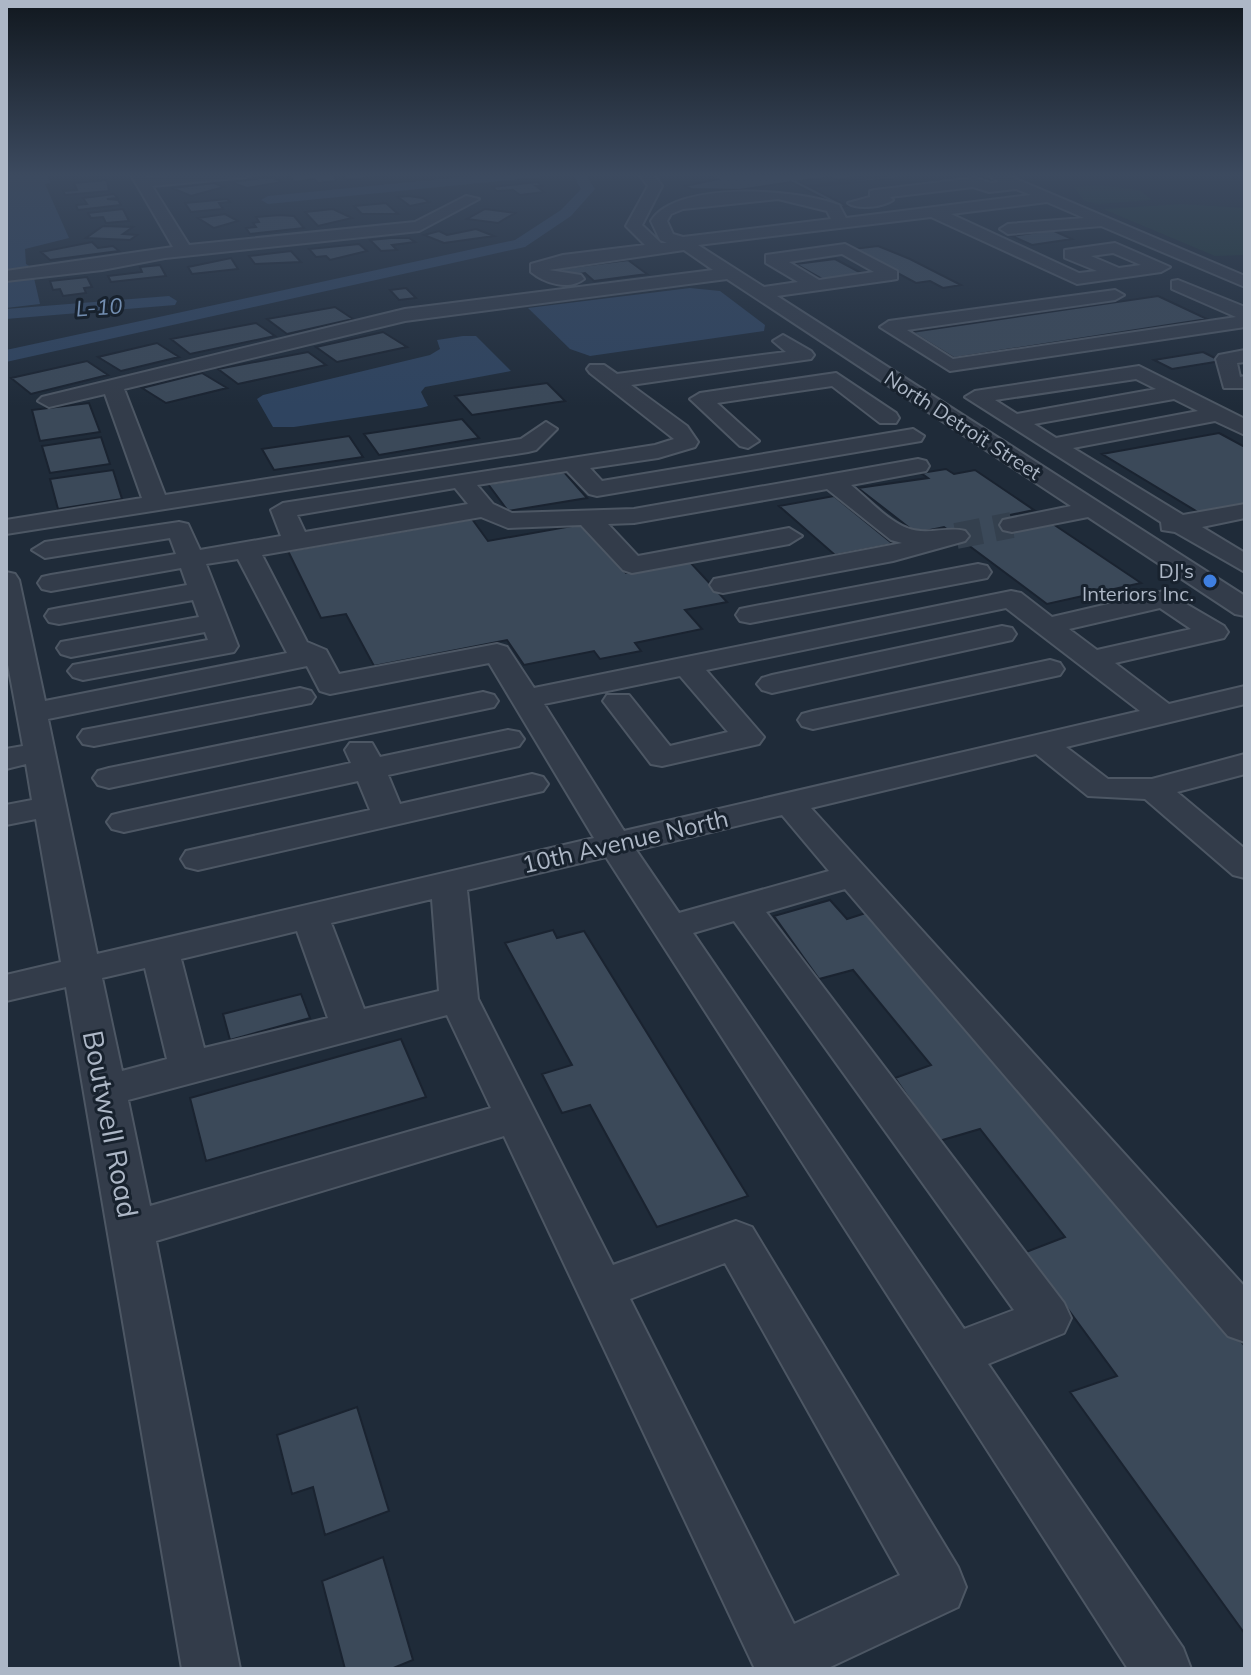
<svg xmlns="http://www.w3.org/2000/svg" width="1251" height="1675" font-family="Mulish,sans-serif">
  <style>
    .green { fill: #21383a }
    .water { fill: #2f4460 }
    .lines { fill: none; stroke-linecap: round; stroke-linejoin: round }
    .canal { fill: #2f4460; fill-rule: evenodd }
    .building { fill: #3b4959; stroke: #1a2330; stroke-width: 2 }
    .minor-tunnel { stroke: #34404e; stroke-width: 26; stroke-dasharray: 26 13; stroke-linecap: butt }
    .minor-casing { stroke: #4d5764; stroke-width: 4 }
    .minor { fill: #333c4a; fill-rule: evenodd }
    .shop-dot { fill: #3f7fe0; stroke: #18222e; stroke-width: 3 }
    .labels { text-anchor: middle; dominant-baseline: central; stroke-width: 6; stroke-linejoin: round; paint-order: stroke }
    .far-street-label { font-size: 20px; fill: #adb7c6; stroke: #18222e }
    .far-poi-label { font-size: 20px; fill: #adb7c6; stroke: #18222e; text-anchor: end }
    .far-water-label { font-size: 22px; font-style: italic; fill: #738eb1; stroke: #18222e }
    .street-label { font-size: 24px; fill: #adb7c6; stroke: #18222e }
    .near-street-label { font-size: 28px; fill: #adb7c6; stroke: #18222e }
  </style>
  <rect width="100%" height="100%" fill="#1f2b39"/>
  <path class="green" d="M1098 185 1139 190 1152 200 1098 204 1084 201 1074 187Z
    M1182 204 1245 208V255L1215 256 1103 209Z"/>
  <path class="water" d="M6 173H46L51 183 45 184 69 238 25 249 26 264 31 267 25 276 34 278 40 304 6 308Z
    M690 288 720 291 765 325 764 331 590 356 570 349 528 308Z
    M463 336H476L511 371 425 387 421 392 428 406 421 408 294 427H273L257 399 263 395 430 355 440 349 437 340Z"/>
  <g class="lines">
    <path class="canal" d="M503 173H546L539 177 268 204 261 200 268 196Z
      M572 173H585L595 189 571 216 525 247 6 362V350L515 240 561 210 581 189Z
      M169 296 177 301 175 305 6 319V309Z"/>
  </g>
  <path class="building" d="M66 173H102L104 176 82 178 80 175 68 176Z
    M333 173 336 181 318 183 315 179 294 182 288 175Z
    M341 173H378L382 176 348 180Z
    M743 173H876L838 180 832 177 798 181 808 186 911 173 907 177 810 187 847 206 840 207 791 182 739 190 691 189 685 186 718 179 712 176Z
    M271 177 282 182 247 188 231 182Z
    M107 180 109 191 65 195 63 191 77 190 74 183Z
    M537 182 542 186H536L544 192 520 195 513 190 497 191 492 187Z
    M214 183 224 187 191 196 172 188Z
    M114 194 117 198 107 199 118 200 121 205 78 210 76 205 87 204 83 198Z
    M408 196 423 198 429 202 410 206 398 197Z
    M227 199 230 202 219 203 223 209 191 212 185 203Z
    M386 203 398 214H362L354 206Z
    M123 209 129 221 106 223 103 217 91 218 88 213Z
    M333 209 352 218 318 226 305 212Z
    M485 209 515 213 498 223 467 219Z
    M225 214 238 221 214 228 198 218Z
    M280 215 294 216 304 228 250 234 246 228 256 227 253 223 259 222 256 217Z
    M103 226 133 227 123 234 137 235 130 240 86 238Z
    M476 229 494 236 444 243 424 235 439 231 447 235Z
    M1052 230 1072 239 1032 245 1012 236Z
    M391 238H409L415 242 392 245 397 250 381 251 370 240Z
    M92 242 98 248 113 246 119 251 50 260 41 252Z
    M359 244 367 251 330 260 326 256 316 257 309 249Z
    M878 246 910 259 961 285 943 288 930 281 916 283 853 249Z
    M291 251 301 262 255 264 249 256Z
    M231 258 238 269 192 274 188 267Z
    M835 259 865 275 826 281 796 264Z
    M628 260 647 274 594 281 585 273 568 276 559 269Z
    M160 265 166 276 111 282 108 276 142 272 140 267Z
    M87 277 92 287 84 288 86 293 63 296 60 289 53 290 50 281Z
    M406 288 416 298 399 300 390 290Z
    M1158 296 1207 319 954 358 912 332Z
    M335 307 353 319 287 334 267 319Z
    M256 323 275 336 190 354 171 339Z
    M383 332 407 347 337 362 316 347Z
    M157 343 179 357 121 371 98 357Z
    M308 352 326 365 238 384 218 369Z
    M1203 352 1221 361 1172 369 1154 360Z
    M87 361 108 375 31 394 11 378Z
    M202 373 227 388 166 403 142 388Z
    M547 383 565 401 472 415 455 396Z
    M89 403 100 432 40 441 32 410Z
    M462 419 479 438 379 455 364 434Z
    M1219 433 1245 447V505L1201 514 1102 454Z
    M349 436 363 457 274 470 262 449Z
    M101 437 110 464 50 473 42 446Z
    M946 469 954 474 975 470 1034 510 1000 517 1017 528 1050 522 1141 583 1047 604 944 527 916 533 858 488 928 478 921 473Z
    M113 470 122 499 58 509 50 479Z
    M564 472 587 498 508 511 488 484Z
    M834 496 893 544 835 555 779 506Z
    M472 519 488 541 583 524 626 573 689 561 727 602 685 610 702 629 635 643 641 651 600 659 594 651 524 665 507 640 374 666 346 614 321 618 288 551Z
    M830 900 847 919 875 910 1245 1346V1634L1070 1392 1117 1376 1026 1252 1065 1237 980 1129 939 1141 895 1078 931 1065 853 970 819 979 774 916Z
    M553 930 557 938 584 931 748 1196 657 1227 590 1105 562 1113 542 1074 572 1065 505 943Z
    M301 994 310 1018 230 1040 223 1014Z
    M401 1039 426 1097 206 1161 190 1098Z
    M357 1407 389 1511 325 1535 313 1487 292 1494 277 1435Z
    M383 1557 413 1660 391 1669H345L322 1581Z"/>
  <g class="lines">
    <path class="minor-tunnel" d="M956 536 1012 525"/>
    <g class="minor-casing">
      <path id="minor" d="M130 173H144L147 177 253 173 246 177 152 186 189 245 415 222 466 196 479 199 419 231 165 258 102 270 6 281V271L173 247Z
        M638 173H652L662 186 642 225 661 243H667L660 240 651 221C676 180 799 189 839 205L846 218 1031 195 1016 189 989 192 973 187 890 197 893 200C883 207 858 210 848 203L870 197V191L875 190 975 178 991 183 1000 182 984 173H1002L1245 276V287L1101 226 1008 234 1000 229 1008 224 1084 218 1047 202 951 214 1079 273 1097 271 1065 258V250L1115 243 1170 267 1161 272 1077 284 931 217 698 245 764 287 798 282 766 263V255L845 244 897 271V279L891 280 777 296 1245 596V616L1235 614 1088 517 1012 532 1003 530 1000 525 1003 520 1071 506 727 279 405 321 124 389 165 495 521 439 546 422 557 429 536 450 528 452 6 534V520L142 498 105 394 49 407 38 401 42 397 405 309 713 270 684 250 549 270 581 275 584 279C569 291 544 283 531 272V264L563 255 645 245 626 226 648 186ZM778 199 827 211 831 219 683 237 673 234 667 221 671 214 683 209ZM1113 253 1141 265 1119 268 1091 256ZM842 254 874 272 819 280 789 262Z
        M1178 280 1245 307V327L950 371 880 327 889 321 1115 290 1124 295 1115 300 907 330 953 359 1236 317 1172 289V281Z
        M783 335 811 351 814 355 811 359 631 385 687 426 698 442 695 447 658 458 590 468 602 481 913 429 924 436 921 441 597 496 589 494 567 471 477 485 493 504 512 513 634 509 918 459 926 461 929 466 926 471 851 485C867 498 888 521 907 528 926 536 947 526 965 531L969 536 965 541 893 561 723 593 714 591 710 585 714 579 902 543 891 540 827 489 634 523 608 524 638 556 789 528 802 536 789 544 632 573 623 570 581 525 508 528 481 517 262 555 307 642 326 650 339 674 497 644 507 647 534 688 1011 591 1021 593 1052 617 1164 591 1224 626 1228 632 1224 638 1115 663 1169 704 1245 686V704L1066 747 1108 779H1152L1245 754V774L1177 792 1245 849V878L1233 875 1145 799 1088 796 1036 754 811 808 1245 1287V1342L1228 1336 845 889 766 912 1064 1303 1071 1318 1064 1333 988 1364 1183 1648 1191 1669H1128L606 857 467 890 478 999 613 1265 736 1221 752 1227 958 1567 966 1587 958 1607 826 1669H755L504 1136 156 1241 240 1669H182L66 987 6 1001V975L61 962 36 819 6 825V805L32 800 26 764 6 769V749L23 746 6 654V572L15 574 19 580 45 701 287 653 238 559 206 564 238 646 234 652 83 680 73 677 68 671 73 665 208 640 205 632 71 657 61 654 57 648 61 642 199 617 193 600 59 624 49 622 45 616 49 610 59 608 187 585 181 568 51 591 42 589 38 583 42 577 51 575 176 554 170 538 45 558 32 550 45 542 179 522 188 524 200 550 281 536 271 510 283 503 655 445 674 439 590 373 587 369 590 365H604L617 374 786 352 773 341ZM455 488 468 504 305 532 297 515ZM1006 608 1140 711 624 831 544 704 680 676 728 732 670 746 629 695H607L603 701 651 764 662 766 759 744 764 737 706 670ZM1160 608 1191 629 1097 650 1069 629ZM489 663 594 838 97 954 48 719 307 666 320 691 330 694ZM782 815 829 871 679 913 636 850ZM432 899 439 991 364 1009 331 923ZM734 921 1014 1310 964 1329 693 933ZM297 931 328 1018 204 1048 181 959ZM145 968 167 1059 122 1071 102 978ZM447 1015 491 1108 150 1206 128 1100ZM725 1263 900 1575 794 1624 630 1299Z
        M1245 350V362L1237 363 1240 377 1245 376V388H1224L1216 359 1219 355Z
        M1139 366 1245 419V435L1215 421 1073 448 1183 515 1245 504V518L1202 527 1245 553V572L1175 532 1162 530 1161 522 965 397 975 391ZM1136 379 1156 389 1017 414 995 400ZM1174 399 1198 411 1056 438 1034 424Z
        M836 373 896 413 899 418 896 423H880L832 386 717 403 759 441 748 448 740 446 690 399 700 393Z
        M978 564 987 566 991 572 987 578 750 623 740 621 736 615 740 609 750 607Z
        M1002 626 1012 628 1016 634 1012 640 772 693 762 690 757 684 762 678 772 675Z
        M1050 660 1060 663 1064 669 1060 675 813 729 802 726 798 720 802 714 813 711Z
        M300 688 311 691 315 697 311 703 94 746 83 744 78 737 83 730 94 728Z
        M483 692 494 695 498 701 494 707 109 788 98 785 93 778 98 771 109 768Z
        M508 730 519 732 524 739 519 746 388 775 400 804 532 774 543 777 548 784 543 791 198 870 186 867 181 859 186 851 370 810 358 781 124 832 112 829 107 822 112 815 124 812 351 763 345 750 350 743H372L380 757Z"/>
    </g>
    <use href="#minor" class="minor"/>
  </g>
  <linearGradient id="sky" x2="0" y2="1"><stop stop-color="#11181f"/><stop offset="0.43" stop-color="#3c4a5f"/><stop offset="1" stop-color="#3c4a5f" stop-opacity="0"/></linearGradient>
  <rect width="1251" height="407" fill="url(#sky)"/>
  <circle class="shop-dot" cx="1210" cy="581" r="8"/>
  <g class="labels">
    <g class="far-street-label">
      <text transform="translate(963 425) rotate(33)">North Detroit Street</text>
    </g>
    <g class="far-poi-label">
      <text x="1194" y="570">DJ's<tspan x="1194" dy="23">Interiors Inc.</tspan></text>
    </g>
    <g class="far-water-label">
      <text transform="translate(99 307) rotate(-4)">L-10</text>
    </g>
    <g class="street-label">
      <text transform="translate(625 841) rotate(-13)">10th Avenue North</text>
    </g>
    <g class="near-street-label">
      <text transform="translate(111 1124) rotate(79)">Boutwell Road</text>
    </g>
  </g>
  <rect width="1251" height="1675" fill="none" stroke="#adb7c6" stroke-width="16"/>
</svg>
